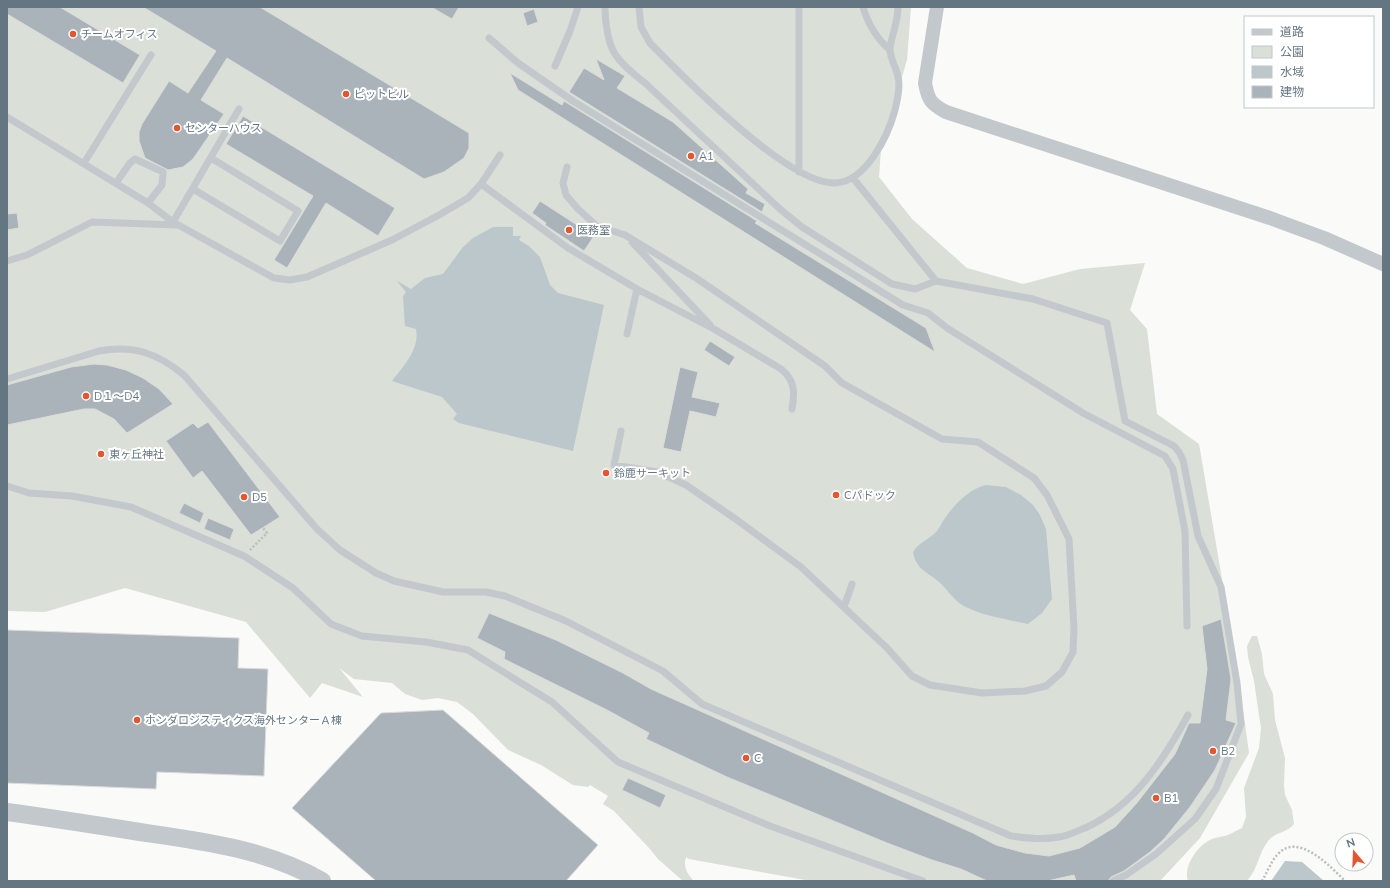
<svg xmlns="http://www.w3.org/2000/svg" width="1390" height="888" font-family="Mulish,'Noto Sans JP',sans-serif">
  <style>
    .green { fill: #dadfd7 }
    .water { fill: #bbc7cb }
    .building { fill: #aab3b9; stroke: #dcdcda }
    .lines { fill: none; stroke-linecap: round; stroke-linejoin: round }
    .path { stroke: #bbbfc2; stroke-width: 2.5; stroke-dasharray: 2 2; stroke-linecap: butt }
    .service { stroke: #c3c8cc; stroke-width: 7 }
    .minor { stroke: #c3c8cc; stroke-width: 14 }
    .tertiary { stroke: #c3c8cc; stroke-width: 18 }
    .poi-dot { fill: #e4572e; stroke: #fff; stroke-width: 1.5 }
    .labels { text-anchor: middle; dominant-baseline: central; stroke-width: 4; stroke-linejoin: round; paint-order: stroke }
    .poi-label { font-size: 11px; fill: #657683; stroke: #fff; text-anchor: start }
  </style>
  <rect width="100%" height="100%" fill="#fafaf8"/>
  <path class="green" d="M7 7H911L907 60 881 149 879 177 912 219 967 268 1023 284 1080 269 1145 263 1130 310 1147 329 1157 414 1199 444 1238 673 1249 753 1200 838 1160 881H811L689 859 686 857C683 866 687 874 694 881H683L658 859 649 848 614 811 603 804 608 796 590 785 588 787 573 785 541 765 508 750 473 714 457 702 438 698 422 700 405 694 392 683 354 679 339 668 363 697 322 683 310 698 246 622 125 588 45 612 7 611Z
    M1252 636H1257L1262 654 1264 674 1273 694 1275 720 1285 758 1284 786 1285 795 1292 810 1294 824C1287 833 1275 832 1268 841 1258 854 1259 867 1247 881H1188C1183 867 1197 846 1210 840 1215 837 1222 837 1228 835 1233 833 1237 830 1242 828L1246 817 1244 788 1259 748 1261 728 1254 681 1248 657 1247 646Z"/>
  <path class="water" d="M493 227H513V236H521L519 240 529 246 540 257 550 285 558 293 604 305 573 451 459 423 453 419 457 414 442 397 392 381C403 367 420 349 416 329L405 326 403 296 406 292 397 281 411 289 425 278 443 274 463 247 473 238Z
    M986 485 1006 487 1021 495 1033 505 1040 515 1046 529 1052 599 1042 613 1028 624C1006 619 982 616 962 605 953 599 946 588 938 581 926 571 916 569 913 552 920 541 929 540 937 531 940 527 942 522 945 518 955 504 969 489 986 485Z
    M1285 861 1302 862 1324 881H1271Z"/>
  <path class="building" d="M7 7H60L140 55 123 83 7 14Z
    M143 7H260L469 133V148L464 158 444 172 424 179 227 58 201 100 224 114 193 159 183 167 168 170 145 158 139 141V132L142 124 169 81 188 93 216 51Z
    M431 7H459L452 19Z
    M534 9 538 22 527 26 523 13Z
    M596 59 625 76 617 88 673 122 748 189 746 193 765 204 762 212 569 92 584 68 604 80Z
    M510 73 562 105 564 101 757 221 755 223 926 328 935 352 518 90Z
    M243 116 395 208 378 236 326 203 287 268 274 260 313 196 226 144Z
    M540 201 594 236 584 251 545 225 546 223 532 213Z
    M17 213 19 228 7 230V214Z
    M710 341 735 357 729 366 704 350Z
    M94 364 107 365 126 370 143 378 159 389 173 404 127 433 114 419 95 409H84L7 425V385L71 367Z
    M680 367 698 372 692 397 720 403 716 417 690 411 681 452 663 448Z
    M208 422 280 517 251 535 202 471 193 478 166 441 193 423 198 428Z
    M184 503 204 513 200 523 179 513Z
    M208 518 234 529 230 540 204 529Z
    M489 613 556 640 623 673 651 689 973 833 996 845 1025 853 1049 856 1080 848 1115 827 1136 804 1175 754 1189 723H1200L1207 669 1202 626 1221 619 1231 679 1226 720 1236 723 1215 770 1190 807 1164 839 1150 852 1124 871 1111 877 1108 881H1076L1074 875 1047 881H987L961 869 932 860 887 843 727 777 646 739 649 733 607 710 504 659 505 652 477 638Z
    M7 630 239 638 238 668 268 669 264 776 157 772 156 789 7 783Z
    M443 710 598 845 566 881H376L292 808 381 713Z
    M628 778 666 795 660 808 622 790Z"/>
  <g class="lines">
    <path class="path" d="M250 550 267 533 263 528
      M1262 881C1267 873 1271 861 1278 854 1298 832 1330 866 1345 881"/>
    <path class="service" d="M639 7 641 27 650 43C683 77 789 185 835 183 866 182 888 136 895 110 897 101 901 87 898 77 897 69 889 57 890 48 892 34 898 22 898 7
      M799 7V172
      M863 7C868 24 876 38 890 50
      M605 10C607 50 614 59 645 83L780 209 802 227 892 284 915 289 936 281 1033 299 1107 323 1125 421 1174 446 1179 452 1183 460 1198 536 1221 587 1237 683 1241 724 1216 789 1195 819 1156 854 1126 875 1113 881
      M489 38 518 63 573 101 903 305 928 313 947 328 1083 413 1165 456 1173 469 1185 531 1187 626
      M555 66 570 31 578 7
      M7 117 148 203 173 222 274 278 290 280 307 277 392 240 439 215 468 198 481 184 500 155
      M84 163 151 55
      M567 167 563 183 566 195 578 209 597 226 625 235 696 278 825 366 842 383 942 439 978 442 1034 478 1047 495 1069 539 1074 629 1073 652 1062 672 1046 686 1025 691 982 693 930 685 912 676 887 648 801 567 737 520 686 485 658 472 614 465 621 431
      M853 178 936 281
      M116 183 130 163 135 159 163 172 162 185 148 203
      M481 184 568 248 637 289 714 329 781 369C795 380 795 392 792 409
      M193 189 280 241 298 211 211 158
      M173 222 239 109
      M632 242 710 325
      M7 261 27 255 92 222 178 225
      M627 334 637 289
      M7 379 99 351C134 345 157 353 184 375L317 529 340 550 362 564 376 573 394 581 443 592H486L505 596 566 621 663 671 702 704 1011 836C1027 838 1042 840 1059 837 1068 836 1077 831 1085 828 1134 806 1163 761 1188 715
      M7 486 29 493 72 496 131 507 244 556 293 588 331 624 362 636 426 642 468 650 552 702 618 762 770 826 923 881
      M844 607 852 584"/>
    <path class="minor" d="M937 7 925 83C928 100 931 104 946 112L1270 218 1324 238 1383 264"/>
    <path class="tertiary" d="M7 812C51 818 96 825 140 832 203 841 266 849 322 881"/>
  </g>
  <g class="poi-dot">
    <circle cx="73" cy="34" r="4"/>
    <circle cx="346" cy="94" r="4"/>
    <circle cx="177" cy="128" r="4"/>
    <circle cx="691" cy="156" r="4"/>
    <circle cx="569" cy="230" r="4"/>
    <circle cx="86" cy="396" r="4"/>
    <circle cx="101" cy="454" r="4"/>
    <circle cx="606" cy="473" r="4"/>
    <circle cx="836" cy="495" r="4"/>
    <circle cx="244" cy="497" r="4"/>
    <circle cx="137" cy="720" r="4"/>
    <circle cx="1213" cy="751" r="4"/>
    <circle cx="746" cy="758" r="4"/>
    <circle cx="1156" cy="798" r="4"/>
  </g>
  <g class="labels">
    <g class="poi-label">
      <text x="81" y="34">チームオフィス</text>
      <text x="354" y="94">ピットビル</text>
      <text x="185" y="128">センターハウス</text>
      <text x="699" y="156">A1</text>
      <text x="577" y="230">医務室</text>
      <text x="94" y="396">D１～D4</text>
      <text x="109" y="454">東ヶ丘神社</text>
      <text x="614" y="473">鈴鹿サーキット</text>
      <text x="844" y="495">Cパドック</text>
      <text x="252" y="497">D5</text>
      <text x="145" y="720">ホンダロジスティクス海外センターＡ棟</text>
      <text x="1221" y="751">B2</text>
      <text x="754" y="758">C</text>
      <text x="1164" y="798">B1</text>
    </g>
  </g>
  <rect width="1390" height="888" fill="none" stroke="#657683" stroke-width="16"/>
  <rect x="1244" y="16" width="130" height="92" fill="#ffffff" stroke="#c1c8cd"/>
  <rect x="1252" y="29" width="20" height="6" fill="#c3c8cc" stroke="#c1c8cd"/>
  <text x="1280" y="36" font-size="12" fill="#657683">道路</text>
  <rect x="1252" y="46" width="20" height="12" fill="#dadfd7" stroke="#c1c8cd"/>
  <text x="1280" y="56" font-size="12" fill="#657683">公園</text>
  <rect x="1252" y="66" width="20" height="12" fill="#bbc7cb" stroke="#c1c8cd"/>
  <text x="1280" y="76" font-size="12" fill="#657683">水域</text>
  <rect x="1252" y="86" width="20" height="12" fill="#aab3b9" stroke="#c1c8cd"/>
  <text x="1280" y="96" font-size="12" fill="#657683">建物</text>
  <g transform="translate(1354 852) rotate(341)"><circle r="19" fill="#ffffff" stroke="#c1c8cd"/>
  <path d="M0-3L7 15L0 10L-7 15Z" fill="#e4572e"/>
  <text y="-6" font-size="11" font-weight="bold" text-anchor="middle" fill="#657683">N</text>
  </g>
</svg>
